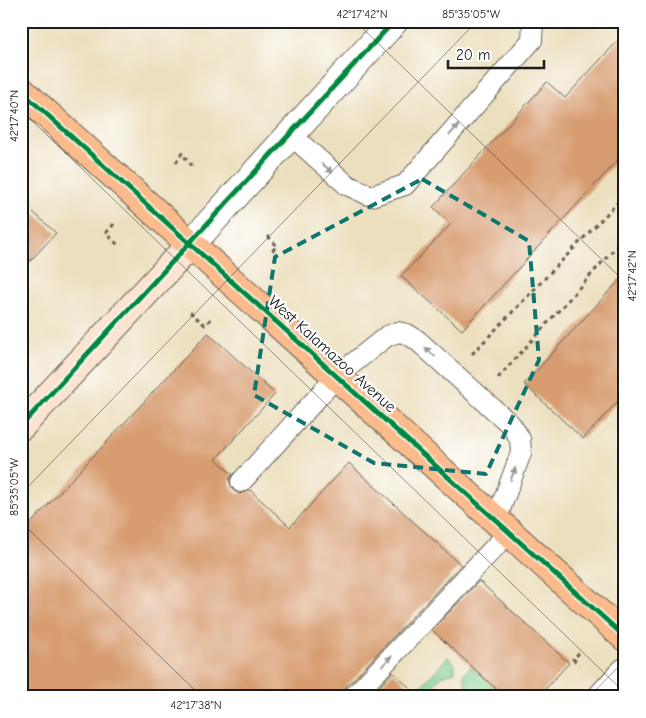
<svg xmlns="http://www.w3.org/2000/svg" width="646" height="718" font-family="'Comic Neue',sans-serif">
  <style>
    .green { fill: #7dca89; stroke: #4c7352 }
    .building { fill: #d79c6f }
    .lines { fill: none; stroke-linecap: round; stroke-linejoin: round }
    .lane-casing { stroke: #656055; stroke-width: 22 }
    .street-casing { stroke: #656055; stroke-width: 30 }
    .secondary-casing { stroke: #656055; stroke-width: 30 }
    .primary-casing { stroke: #656055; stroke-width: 30 }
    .path { stroke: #656055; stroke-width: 3; stroke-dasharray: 4 4; stroke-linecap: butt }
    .lane { stroke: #fff; stroke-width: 20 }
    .street { stroke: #fff; stroke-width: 28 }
    .secondary { stroke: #fde4d1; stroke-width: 28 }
    .primary { stroke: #fbbb8c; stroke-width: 28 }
    .cycleway-casing { stroke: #fff; stroke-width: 8 }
    .cycleway { stroke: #00873e; stroke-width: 5 }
    .oneway { fill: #999 }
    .marked { fill: none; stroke: #0f766e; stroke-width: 4; stroke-dasharray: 10 6; stroke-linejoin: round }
    .ticks { fill: none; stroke: #1c1c1c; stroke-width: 1; stroke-opacity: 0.45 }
    .labels { text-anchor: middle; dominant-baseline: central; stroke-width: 4.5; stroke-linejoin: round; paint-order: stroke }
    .street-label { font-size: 16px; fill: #1c1c1c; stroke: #fff }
    .neatline { fill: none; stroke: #1c1c1c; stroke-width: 2 }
    .ticks-label { font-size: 12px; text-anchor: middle; fill: #1c1c1c }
  </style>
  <rect width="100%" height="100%" fill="#fff"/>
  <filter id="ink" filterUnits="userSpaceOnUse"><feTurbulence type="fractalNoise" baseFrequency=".02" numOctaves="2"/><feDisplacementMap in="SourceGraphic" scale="10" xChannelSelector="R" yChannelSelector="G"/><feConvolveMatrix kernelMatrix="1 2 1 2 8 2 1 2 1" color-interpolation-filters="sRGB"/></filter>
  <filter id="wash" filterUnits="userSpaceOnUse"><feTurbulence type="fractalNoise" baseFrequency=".0096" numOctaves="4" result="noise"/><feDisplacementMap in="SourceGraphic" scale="20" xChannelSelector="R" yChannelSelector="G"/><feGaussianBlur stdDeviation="1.12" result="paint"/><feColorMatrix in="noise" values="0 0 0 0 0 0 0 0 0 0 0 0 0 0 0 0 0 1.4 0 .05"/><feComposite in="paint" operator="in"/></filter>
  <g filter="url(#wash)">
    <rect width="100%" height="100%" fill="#ecdfbe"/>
    <path class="green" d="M448 657 455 664V672L441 676 433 686 434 697H419L415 693Z
      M471 666 505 697H490L488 694 468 690 463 675Z"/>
    <g id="blocks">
      <path class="building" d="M625 33V152L462 330 401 276 451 224 433 207 547 82 565 98Z
        M21 201 56 233 21 271Z
        M625 274V394L583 439 524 384Z
        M208 333 275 394 216 459 232 474 229 480 233 490 239 494 250 490 290 527 349 463 461 565 344 689 341 697H21V534Z
        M479 581 569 663 538 697H505L432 630Z
        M393 672 419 697H370Z"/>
    </g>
  </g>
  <g filter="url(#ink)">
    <use href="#blocks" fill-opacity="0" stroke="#656055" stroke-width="1"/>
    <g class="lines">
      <g class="lane-casing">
        <path id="lane" d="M291 135 347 185 371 196 405 185 532 40 533 21
          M241 482 337 376 387 336 398 332 407 334 417 340 511 425 520 439 521 453 496 520
          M353 697 509 532"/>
      </g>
      <g class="street-casing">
        <path id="street" d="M191 244 394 21
          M602 697 625 672"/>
      </g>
      <g class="secondary-casing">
        <path id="secondary" d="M21 426 191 244"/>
      </g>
      <g class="primary-casing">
        <path id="primary" d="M21 91 625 637"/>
      </g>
      <path class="path" d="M613 21 625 33
        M176 163 182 153 192 167
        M114 224 106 233 118 245
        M268 236 277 246 271 252
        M190 312 205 325 213 317
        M472 354 625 195
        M498 378 625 237
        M579 653 573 659 579 664"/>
      <use href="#lane" class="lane"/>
      <use href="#street" class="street"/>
      <use href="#secondary" class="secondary"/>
      <use href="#primary" class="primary"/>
      <g class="cycleway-casing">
        <path id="cycleway" d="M21 91 625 637
          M21 426 394 21"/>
      </g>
      <use href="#cycleway" class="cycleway"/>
    </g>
    <defs><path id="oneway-solid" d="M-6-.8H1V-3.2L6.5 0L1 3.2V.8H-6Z" transform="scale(1.25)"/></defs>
    <g class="oneway">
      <use href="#oneway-solid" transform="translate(454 130) rotate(-49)"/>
      <use href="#oneway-solid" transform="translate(327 168) rotate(42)"/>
      <use href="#oneway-solid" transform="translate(430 352) rotate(-138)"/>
      <use href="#oneway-solid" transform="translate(513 474) rotate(-69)"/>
      <use href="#oneway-solid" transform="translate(387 661) rotate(-46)"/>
    </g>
  </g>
  <path class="marked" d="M422 179 529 241 539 360 486 474 374 463 254 395 275 257Z"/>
  <path class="ticks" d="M355 21 625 282M21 110 625 693M21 494 477 21M21 522 202 697M589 697 625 660"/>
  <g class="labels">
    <g class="street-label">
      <text transform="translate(332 354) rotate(42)">West Kalamazoo Avenue</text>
    </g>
  </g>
  <rect width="646" height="718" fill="none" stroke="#fff" stroke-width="55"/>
  <path d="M448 60v8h96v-8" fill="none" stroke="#1c1c1c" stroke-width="2.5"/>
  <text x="456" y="60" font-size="15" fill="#1c1c1c" stroke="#ffffff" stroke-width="4" paint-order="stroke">20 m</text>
  <rect x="28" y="28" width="590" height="662" class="neatline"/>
  <g class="ticks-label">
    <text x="362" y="18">42°17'42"N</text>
    <text x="471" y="18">85°35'05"W</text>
    <text transform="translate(14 116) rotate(-90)" y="4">42°17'40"N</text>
    <text transform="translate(632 276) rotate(-90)" y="4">42°17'42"N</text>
    <text transform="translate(14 487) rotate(-90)" y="4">85°35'05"W</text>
    <text x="196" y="709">42°17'38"N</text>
  </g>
</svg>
